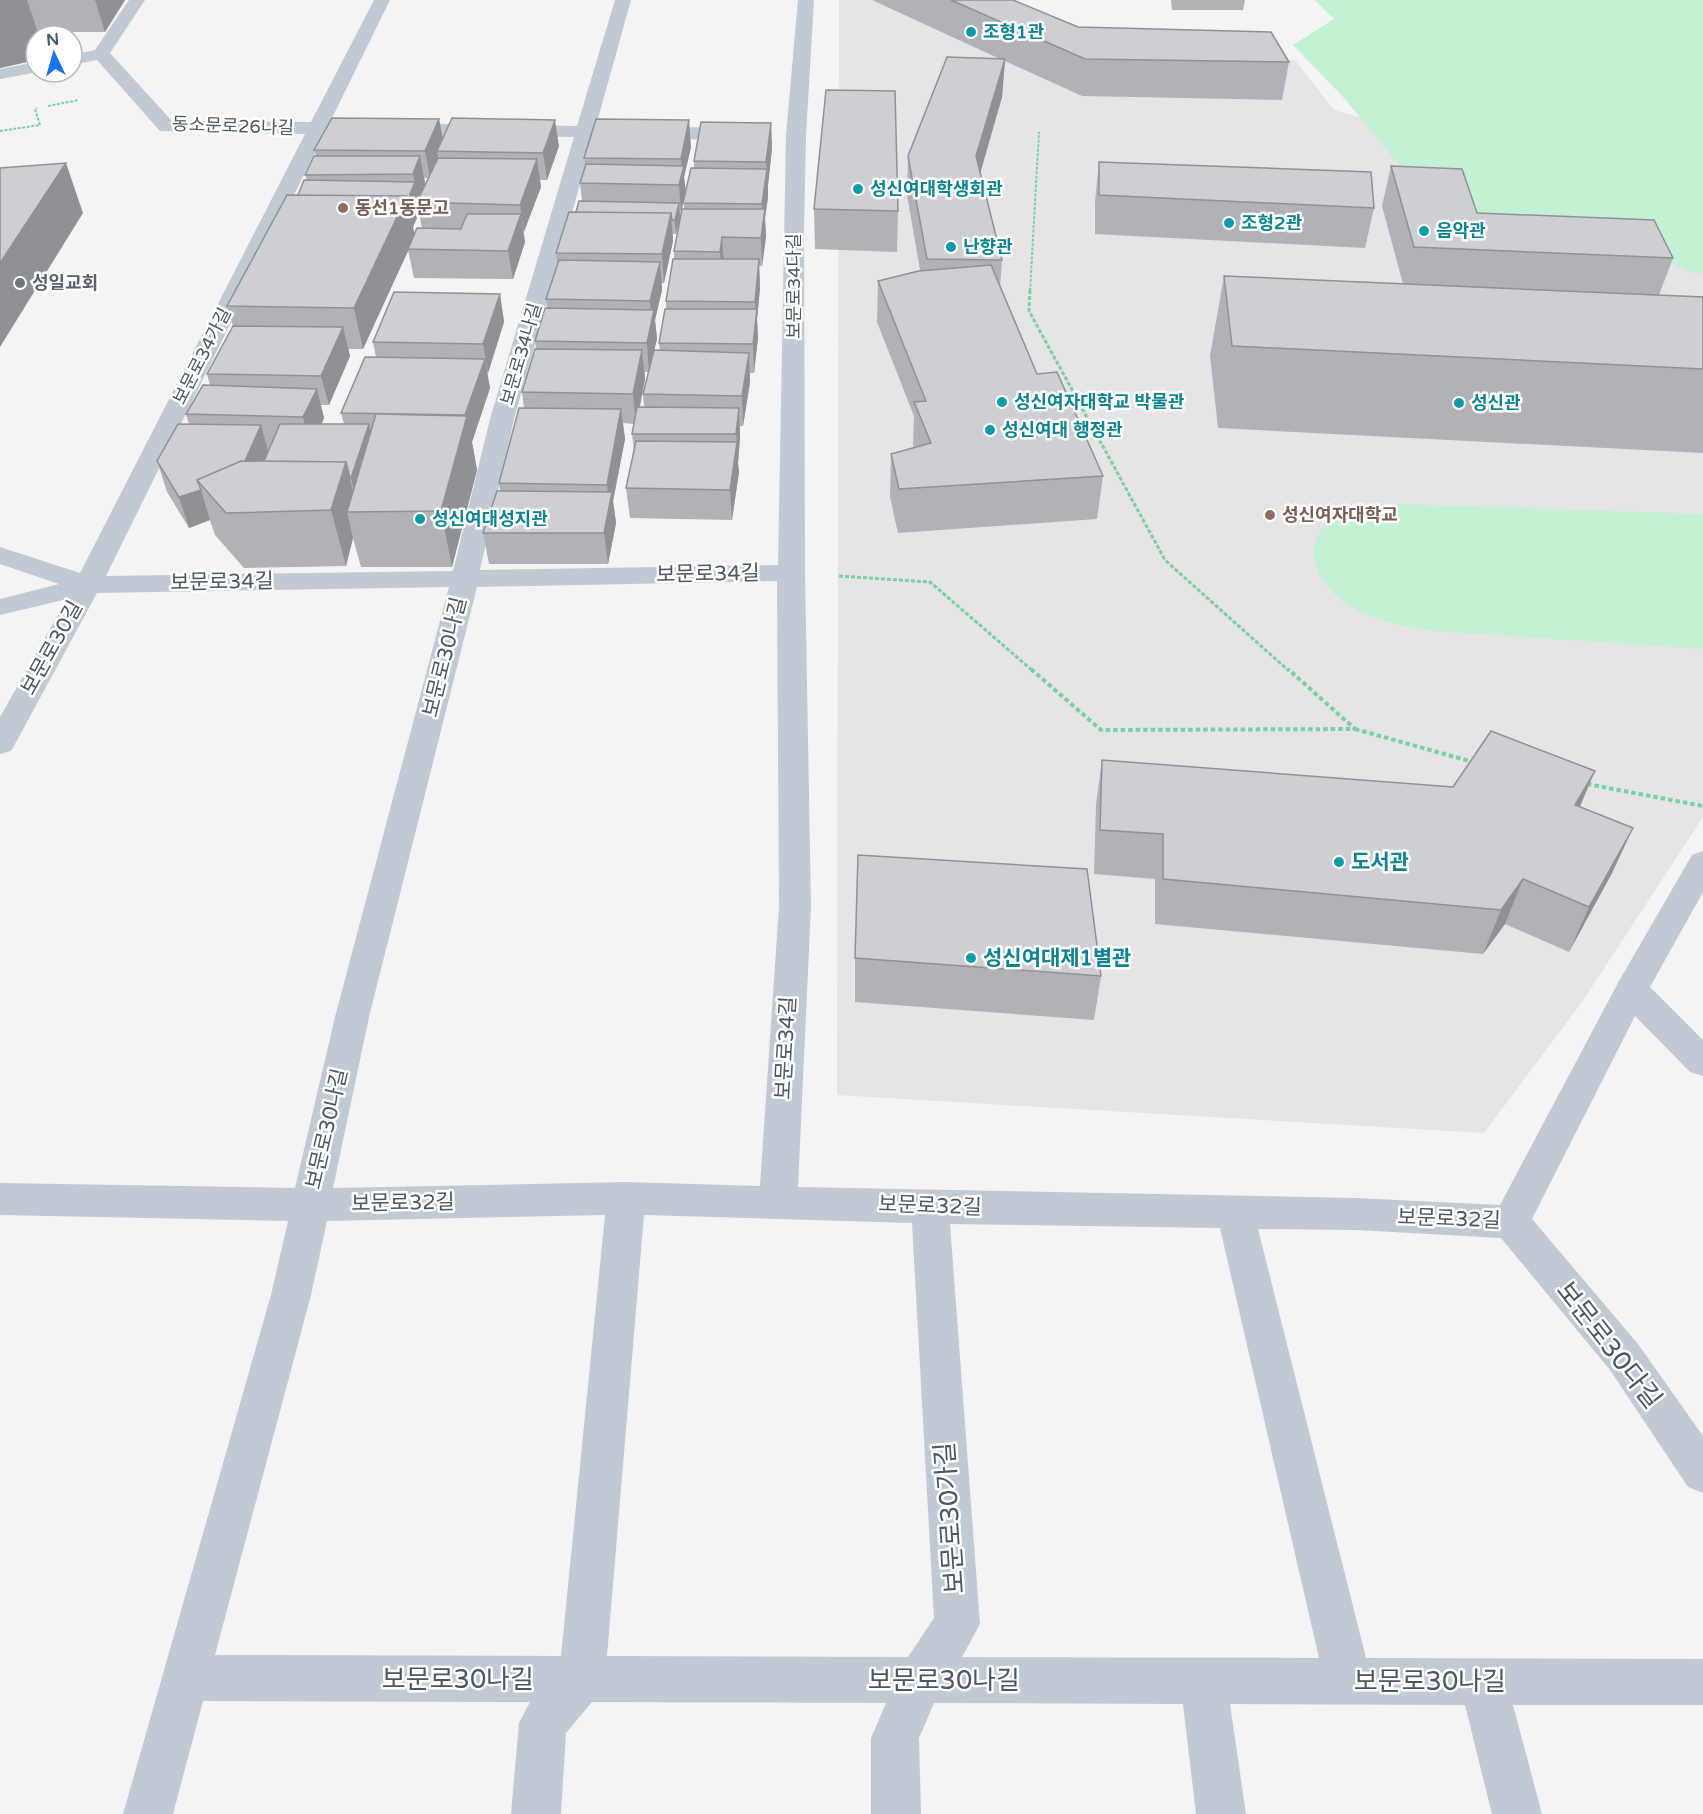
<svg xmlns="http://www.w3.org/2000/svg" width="1703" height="1814" font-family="'Varela Round','Noto Sans KR',sans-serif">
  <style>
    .education { fill: #e6e4e5 }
    .green { fill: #c3f1d5 }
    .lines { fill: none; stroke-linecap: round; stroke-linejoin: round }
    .path-far2 { stroke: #7ad0a6; stroke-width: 2; stroke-dasharray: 3 1.5; stroke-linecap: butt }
    .path-far1 { stroke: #7ad0a6; stroke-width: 3; stroke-dasharray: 4 2; stroke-linecap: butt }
    .path { stroke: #7ad0a6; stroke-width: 4; stroke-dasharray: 4.5 3; stroke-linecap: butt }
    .minor { fill: #c1cad2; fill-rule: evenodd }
    .wall { fill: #b0b2b7; fill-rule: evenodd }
    .shaded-wall { fill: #909195 }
    .building { fill: #cdcfd5; stroke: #909195; stroke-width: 1.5 }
    .culture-dot { fill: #0f9aa8; stroke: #fff; stroke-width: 2 }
    .education-dot { fill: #8d6e63; stroke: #fff; stroke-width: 2 }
    .worship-dot { fill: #6b7280; stroke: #fff; stroke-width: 2 }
    .labels { text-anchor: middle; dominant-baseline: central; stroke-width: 5; stroke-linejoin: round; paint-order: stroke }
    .far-culture-label { font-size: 18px; font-weight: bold; fill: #0d838f; stroke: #fff; text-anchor: start }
    .far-street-label { font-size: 18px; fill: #4a5661; stroke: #fff }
    .far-education-label { font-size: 18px; font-weight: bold; fill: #785e54; stroke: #fff; text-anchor: start }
    .far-worship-label { font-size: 18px; font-weight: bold; fill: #5b616d; stroke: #fff; text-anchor: start }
    .street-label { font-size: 21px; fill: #4a5661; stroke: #fff }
    .culture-label { font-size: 21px; font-weight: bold; fill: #0d838f; stroke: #fff; text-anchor: start }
    .near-street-label { font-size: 26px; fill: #4a5661; stroke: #fff }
  </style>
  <rect width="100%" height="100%" fill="#f5f3f3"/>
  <path class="education" d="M839 0H944L1081 56 1295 60 1334 110 1703 213V817L1582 1002 1484 1133 837 1095Z"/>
  <path class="green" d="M1315 0H1703V273L1689 272 1661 257 1526 235 1418 188 1345 99 1293 45 1334 19Z
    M1400 504 1703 514V649L1434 631C1401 626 1367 620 1340 599 1307 573 1301 531 1346 513 1363 507 1381 505 1400 504Z"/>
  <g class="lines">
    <path class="path-far2" d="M48 106 79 100
      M0 131 40 125 35 109 37 108
      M1030 291 1039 132"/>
    <path class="path-far1" d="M1030 290 1029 311 1165 560 1289 671
      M839 576 930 582 1033 671"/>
    <path class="path" d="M1031 669 1101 730 1355 729 1288 669
      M1355 729 1473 762
      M1587 784 1703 806"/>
    <path class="minor" d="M129 0H145L110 53 172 121 311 122 374 0H390L330 122 342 124 345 128 342 132 324 134 106 576 453 571 490 419 574 137 395 135 388 133 385 129 388 125 395 123 577 126 615 0H631L596 126 743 128 750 130 753 134 750 138 743 140 593 138 514 419 480 570 778 565 786 135 798 0H814L806 135 804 229 805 573 811 906 798 1187 1356 1198 1500 1205 1619 981 1692 855 1703 851V892L1650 987 1703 1040V1076L1690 1072 1635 1016 1532 1219 1638 1344 1703 1436V1493L1688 1487 1610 1370 1501 1238 1356 1230 1258 1229 1366 1658 1703 1659V1705H1513L1542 1814H1492L1465 1705 1230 1704 1246 1814H1196L1183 1704 934 1703 919 1738 921 1814H871V1738L886 1703 592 1702 566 1733 561 1814H511L519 1723 530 1702 203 1701 173 1814H123L271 1295 288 1221 0 1215V1183L295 1188 335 1017 449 587 97 593 15 744 11 751 0 754V717L67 599 0 615V599L59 584 0 564V547L80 573 305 134 160 131 97 60 72 65V55L95 50ZM777 581 779 906 760 1186 626 1182 333 1188 369 1017 477 587ZM605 1215 561 1656 215 1655 311 1295 327 1221ZM644 1215 912 1223 934 1618 908 1657 607 1656ZM950 1224 1220 1228 1319 1658 962 1657 980 1624Z
      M36 62 38 72 0 79V69Z"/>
  </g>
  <path class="wall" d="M0 0H125L105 32H38L36 60 0 68Z
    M872 0H1013L1078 27 1289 62 1282 100 1082 96 1005 61 1002 97 980 173 1002 260 1000 287 1037 374 1103 476 1097 519 898 533 890 497 891 454 914 447 913 445 914 416 877 322 878 281 920 270 907 195 908 156 1000 59Z
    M1171 0H1245L1243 10H1172Z
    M439 119 443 138 559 146 547 180H540L541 187 523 232 525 242 513 279 414 278 408 250 363 349H348L350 356 329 405H321L324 418 322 424H344L341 413 376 357 373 342 500 294 504 322 488 373H487L490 388 472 442 477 470 452 567H361L353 538 346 566 244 568 215 535 210 520 189 528 167 492 157 461 189 424 186 414 210 385 207 374 233 326 227 306 307 180 305 175 316 156 314 150ZM424 178H428L421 194 425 183ZM419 213 422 228 414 235 413 227Z
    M771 123 772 149 768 185V197L765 218 766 237 762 266H759L760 288 757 319 758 338 754 373H750V382L743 426H740V438L738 463 739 472 732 520 630 518 626 488 634 451 632 434 634 424 623 423 625 439 613 501 616 523 608 564H489L483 533 500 491 499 483 524 408 522 392 536 349 535 341 547 308 546 299 557 264 556 253 582 201 580 183 585 165 584 158 691 147 684 177 686 193 694 168V161ZM684 200V209L680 216V213ZM680 219 674 251V259L666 301V309L659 343 660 350H654L657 339 655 320 662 290V283H664L673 241V234H676ZM645 372H648L643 394 644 407H640L645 379Z
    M1099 162 1374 208 1365 248 1095 234V202Z
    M1391 166 1477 213 1673 258 1659 295 1703 297V453L1218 428 1210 356 1224 276 1403 284 1382 206Z
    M814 209 898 211 897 252 815 249Z
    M1102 760 1580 807 1633 828 1612 873 1569 952 1505 924 1483 954 1155 924V879L1094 874 1096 805Z
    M855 958 1101 976 1094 1020 855 1002Z"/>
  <path class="shaded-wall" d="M0 0H27L39 36H36V60L0 68Z
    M95 0H125L105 32Z
    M1005 59 1002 97 974 195 976 156Z
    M439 119 444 146 437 151 438 159 430 178 425 151Z
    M555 120 559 146 547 180 543 153Z
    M689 120 691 147 684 177 686 193 681 213 679 185 682 173 681 159Z
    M771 123 772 149 768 185V197L765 218 766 237 762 266 761 238 763 226 762 204 767 173 766 162Z
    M420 156 425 183 419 200 417 202 419 213 413 227 415 236 363 349 354 308 407 196 415 183 413 174Z
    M537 159 541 187 524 232 520 205Z
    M66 163 83 213 0 347V263Z
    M679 203 680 217 676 234 675 220Z
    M671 213 673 241 664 283 662 254Z
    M521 214 525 242 513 279 508 251Z
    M722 237 724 265 722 280 720 252Z
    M759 259 760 288 757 319 758 338 754 373 753 344 756 320 755 302Z
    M660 262 662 290 655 320 657 339 649 372 647 343 651 321 650 301Z
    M500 294 504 322 488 373 483 344Z
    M343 327 350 356 329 405 321 376Z
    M642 350 645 379 636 424 633 394Z
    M749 353 750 382 743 426 742 396Z
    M485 359 490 388 472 442 477 470 452 567 441 511 466 419 465 415Z
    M317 389 324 418 310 447 303 417Z
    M739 408 740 438 738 463 739 472 732 520 730 490 737 443 736 434Z
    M621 409 625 439 613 501 616 523 608 564 604 533 609 506 607 485Z
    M369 424 376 454 358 508 351 478Z
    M261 425 269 455 259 478 205 488Z
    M346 462 358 512H347L353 538 346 566 331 510Z
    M201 490 210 520 189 528 179 497Z
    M1595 771 1576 816 1575 805Z
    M1633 828 1612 873 1569 952 1589 907Z
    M1523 879 1505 924 1483 954 1501 910Z"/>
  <path class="building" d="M951 0H1013L1078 27 1271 32 1289 62 1085 59Z
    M947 57 1005 59 976 156 1002 260 927 259 908 156Z
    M826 90 895 91 898 211 814 209Z
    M332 118 439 119 425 151 314 150Z
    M452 118 555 120 543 153 437 151Z
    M596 119 689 120 681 159 584 158Z
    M701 122 771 123 766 162 694 161Z
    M314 156H420L413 174 305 175Z
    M438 158 537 159 520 205 417 202Z
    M1099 162 1371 172 1374 208 1099 195Z
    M66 163 0 263V168Z
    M586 164 684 166 679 185 580 183Z
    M1391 166 1462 169 1477 213 1654 220 1673 258 1414 247Z
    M691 168 767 169 762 204 683 203Z
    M304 180 415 182 408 199 407 196 298 195Z
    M287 195 407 196 354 308 227 306Z
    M579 201 679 203 675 220H672L671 213 576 212Z
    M682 209H765L761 238 722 237 720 252 674 251Z
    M569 212 671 213 662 254 556 253Z
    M467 214H521L508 251 408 249 417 228 461 229Z
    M673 259H759L755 302 666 301Z
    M559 260 660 262 650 301 546 299Z
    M991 265 1037 374 1057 372 1103 476 899 489 891 454 931 443 914 402 926 401 878 281 919 271Z
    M1224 276 1703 297V369L1232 346Z
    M394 292 500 294 483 344 373 342Z
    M545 308 654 310 647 343 535 341Z
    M665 309H757L753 344 659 343Z
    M233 326 343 327 321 376 207 374Z
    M535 349 642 350 633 394 522 392Z
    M654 350 749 353 742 396 643 394Z
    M365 357 485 359 465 415 341 413Z
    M203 385 317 389 303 417 186 414Z
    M637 407 739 408 736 434H632Z
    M519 408 621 409 607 485 499 483Z
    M376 414 467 416 441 511 347 512Z
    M178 424 261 425 245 461H241L197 480 201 490 179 497 157 461Z
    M280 424H369L351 478H350L346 462 264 461Z
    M636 441 737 442 730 490 626 488Z
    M241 461 346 462 331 510 226 513 197 480Z
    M497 491 612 492 604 533H483Z
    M1491 731 1595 771 1575 805 1633 828 1589 907 1523 879 1501 910 1163 879V834L1100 830 1102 760 1453 787Z
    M858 855 1087 869 1101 976 855 958Z"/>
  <g class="culture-dot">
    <circle cx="971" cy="32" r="6"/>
    <circle cx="858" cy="189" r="6"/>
    <circle cx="1229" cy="223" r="6"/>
    <circle cx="1424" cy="231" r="6"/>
    <circle cx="951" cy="247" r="6"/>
    <circle cx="1002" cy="402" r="6"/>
    <circle cx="1459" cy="403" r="6"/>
    <circle cx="990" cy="430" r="6"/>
    <circle cx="420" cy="519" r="6"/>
    <circle cx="1339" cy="862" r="6"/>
    <circle cx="971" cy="958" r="6"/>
  </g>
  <g class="education-dot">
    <circle cx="343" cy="208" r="6"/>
    <circle cx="1270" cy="515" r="6"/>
  </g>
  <circle class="worship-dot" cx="20" cy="283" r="6"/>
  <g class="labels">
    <g class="far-culture-label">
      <text x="983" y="32">조형1관</text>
      <text x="870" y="189">성신여대학생회관</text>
      <text x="1241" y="223">조형2관</text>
      <text x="1436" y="231">음악관</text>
      <text x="963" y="247">난향관</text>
      <text x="1014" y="402">성신여자대학교 박물관</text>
      <text x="1471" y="403">성신관</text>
      <text x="1002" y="430">성신여대 행정관</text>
      <text x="432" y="519">성신여대성지관</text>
    </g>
    <g class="far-street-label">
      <text transform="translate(233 126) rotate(2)">동소문로26나길</text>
      <text transform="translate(794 286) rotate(-90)">보문로34다길</text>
      <text transform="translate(521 354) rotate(-74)">보문로34나길</text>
      <text transform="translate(202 356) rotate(-63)">보문로34가길</text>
    </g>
    <g class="far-education-label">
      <text x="355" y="208">동선1동문고</text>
      <text x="1282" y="515">성신여자대학교</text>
    </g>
    <g class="far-worship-label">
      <text x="32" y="283">성일교회</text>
    </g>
    <g class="street-label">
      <text transform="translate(708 574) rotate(-1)">보문로34길</text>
      <text transform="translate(222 582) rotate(-1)">보문로34길</text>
      <text transform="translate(52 648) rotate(-61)">보문로30길</text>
      <text transform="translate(445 657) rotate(-76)">보문로30나길</text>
      <text transform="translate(786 1048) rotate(-87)">보문로34길</text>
      <text transform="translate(327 1129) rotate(-77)">보문로30나길</text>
      <text transform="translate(403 1203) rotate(-1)">보문로32길</text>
      <text transform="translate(930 1206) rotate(2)">보문로32길</text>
      <text transform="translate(1449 1219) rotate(2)">보문로32길</text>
    </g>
    <g class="culture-label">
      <text x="1351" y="862">도서관</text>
      <text x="983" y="958">성신여대제1별관</text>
    </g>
    <g class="near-street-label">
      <text transform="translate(1609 1345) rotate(52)">보문로30다길</text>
      <text transform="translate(950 1518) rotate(-94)">보문로30가길</text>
      <text x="458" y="1679">보문로30나길</text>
      <text x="944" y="1680">보문로30나길</text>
      <text x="1430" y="1681">보문로30나길</text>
    </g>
  </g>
  <g transform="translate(54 54) rotate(355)"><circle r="28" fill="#ffffff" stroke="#b7bbc0" stroke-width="1.5"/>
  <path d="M0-4.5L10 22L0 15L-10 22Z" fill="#1a73e8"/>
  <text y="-9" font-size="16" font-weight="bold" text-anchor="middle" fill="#4a5661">N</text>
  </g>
</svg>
